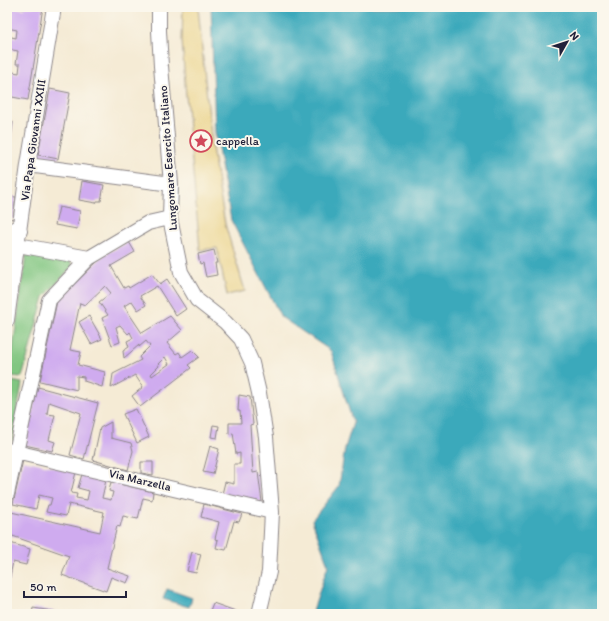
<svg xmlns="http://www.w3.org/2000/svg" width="609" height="621" font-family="Itim,sans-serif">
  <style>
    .green { fill: #81c681; stroke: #52745e }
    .sand { fill: #eeda9e; stroke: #887e6c }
    .water { fill: #3ba9bb; stroke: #2e667b }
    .building { fill: #cfabef; fill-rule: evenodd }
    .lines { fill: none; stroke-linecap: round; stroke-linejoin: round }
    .street-casing { stroke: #8c8688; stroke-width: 16 }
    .street { stroke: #fff; stroke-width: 14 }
    .labels { text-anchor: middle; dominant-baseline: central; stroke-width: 4; stroke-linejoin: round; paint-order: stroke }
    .street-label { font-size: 12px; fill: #22223b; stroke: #fbf7ec }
    .poi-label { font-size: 12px; fill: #22223b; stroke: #fbf7ec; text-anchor: start }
  </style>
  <rect width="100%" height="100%" fill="#fbf7ec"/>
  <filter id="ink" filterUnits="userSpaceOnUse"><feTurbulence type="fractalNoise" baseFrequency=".025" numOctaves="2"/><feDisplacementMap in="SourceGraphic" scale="8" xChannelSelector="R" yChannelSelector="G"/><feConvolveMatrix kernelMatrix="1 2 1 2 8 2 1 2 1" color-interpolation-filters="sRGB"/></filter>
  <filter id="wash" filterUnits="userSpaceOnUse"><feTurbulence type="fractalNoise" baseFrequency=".012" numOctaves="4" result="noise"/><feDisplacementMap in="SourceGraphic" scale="16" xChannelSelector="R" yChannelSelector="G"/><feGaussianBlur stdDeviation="0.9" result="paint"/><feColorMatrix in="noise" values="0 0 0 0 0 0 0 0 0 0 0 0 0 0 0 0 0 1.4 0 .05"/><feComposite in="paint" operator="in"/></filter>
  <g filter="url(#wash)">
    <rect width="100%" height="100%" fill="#f5ebd5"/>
    <path class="green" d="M26 255 68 261 72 263V267L44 297 22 377 9 376Z
      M7 380 22 383 12 442 7 441Z"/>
    <path class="sand" d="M183 7H198L205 79 213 154 225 224 245 291 227 295 217 248 200 250 185 84 182 40Z"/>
    <path class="water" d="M211 7H602V614H312L328 565 312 520 339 486 345 448 353 423 331 351 281 317 231 220 215 132Z
      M167 589 192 598 189 607 163 599Z"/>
    <g id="blocks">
      <path class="building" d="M7 7 24 9V7H43L28 100 7 96V71L19 73 20 64H16L18 51 7 49V36L16 38 17 30 7 28Z
        M50 89 70 93 58 159 38 155Z
        M7 122H13L8 163H7Z
        M82 181 104 185 101 201H97L96 203 79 200Z
        M7 196 16 197 13 219 7 218Z
        M59 207 80 211 77 229 55 225Z
        M129 242 135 252 111 266 124 288 128 286 129 288 152 274 160 284 167 279 186 309 176 316 157 286 140 296 146 305 138 310 132 301 124 306 142 333 170 316 182 330 167 343 176 354 179 352 182 357 192 350 199 357 188 365 191 368 140 407 132 396 143 387 135 375 111 388 113 374 141 360 139 357 150 346 146 341 139 347V345L124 358 123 351 129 347 127 341 133 338 130 332 128 334 120 325 116 327 120 342 112 345 102 318 108 315 99 302 111 293 105 286 85 305 80 303 70 350 81 352 78 365 105 372 102 387 84 381V377L77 376V390L40 381 57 301 104 255ZM165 357 169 364 152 376 151 374 159 366 158 364Z
        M214 250 217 263H215L217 275 206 277 203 263 200 264 198 254Z
        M89 316 102 339 91 344 79 322Z
        M38 387 98 403 84 459 70 455 81 413 49 402 47 414 55 415 49 440 55 442 52 451 25 445Z
        M239 395 250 397 253 424 250 425 253 473 258 472 262 502 222 494 225 482 234 484V464H240V453L236 454 233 433 229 434V423H241L240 411H238Z
        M136 409 149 437 137 443 123 414Z
        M111 422V438L131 443 133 451 128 470 93 460 100 428Z
        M213 425 219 426 217 438 211 437Z
        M210 446 219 449 213 474 203 472Z
        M23 460 76 472 71 493 77 494 76 498 87 500 89 491 78 488 82 474 106 480 102 498 111 500 113 492 109 491 111 482 153 492 152 500 143 498 138 519 123 516 120 527 117 526 107 568 130 576 127 583 111 577 106 591 62 575 69 556 7 534V528L11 512 100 532 104 512 69 504 66 516 46 512 48 505H50L52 498 39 495 36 509 13 504Z
        M141 462H153V475L141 473Z
        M204 504 242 514 239 522 234 521 226 550 216 548 218 540 215 539 219 522 201 517Z
        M7 542 30 549 26 565 13 562 9 581 7 580Z
        M192 552 201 554 196 573 187 571Z
        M213 603 244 614H212L209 613Z
        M33 608 66 613V614H32Z"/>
    </g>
  </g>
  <g filter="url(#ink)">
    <use href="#blocks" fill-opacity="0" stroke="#8c8688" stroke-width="1"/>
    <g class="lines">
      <g class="street-casing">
        <path id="street" d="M159 7V31L161 66 171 184 170 218 181 272 197 300 225 322 241 339 252 363 259 393 266 437 272 512 269 572 259 614
          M28 165 171 184
          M7 229 20 231
          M18 245 89 258
          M7 320 28 165 54 7
          M7 450 272 512
          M7 494 49 300 89 258 148 223 170 218"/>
      </g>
      <use href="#street" class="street"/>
    </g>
  </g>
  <defs>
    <g id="sight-ring" transform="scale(1.15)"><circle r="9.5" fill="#fbf7ec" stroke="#d1495b" stroke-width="1.5"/><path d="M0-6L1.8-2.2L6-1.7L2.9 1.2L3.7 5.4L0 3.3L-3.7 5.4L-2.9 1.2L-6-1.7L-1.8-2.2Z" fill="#d1495b"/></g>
  </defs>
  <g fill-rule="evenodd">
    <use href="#sight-ring" x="201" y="141"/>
  </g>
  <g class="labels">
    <g class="street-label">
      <text transform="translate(33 140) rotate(-82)">Via Papa Giovanni XXIII</text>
      <text transform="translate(168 158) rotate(-94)">Lungomare Esercito Italiano</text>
      <text transform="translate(140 480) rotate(13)">Via Marzella</text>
    </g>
    <g class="poi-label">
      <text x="216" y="141">cappella</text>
    </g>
  </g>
  <rect width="609" height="621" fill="none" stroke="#fbf7ec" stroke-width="24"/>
  <g transform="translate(567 42) rotate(51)" stroke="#fbf7ec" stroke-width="3" paint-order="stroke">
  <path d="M0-3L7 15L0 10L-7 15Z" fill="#22223b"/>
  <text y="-6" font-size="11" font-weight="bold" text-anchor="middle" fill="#22223b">N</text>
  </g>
  <path d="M24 591v6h102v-6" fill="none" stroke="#22223b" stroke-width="2"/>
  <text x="30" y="591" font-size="12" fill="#22223b" stroke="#fbf7ec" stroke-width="3" paint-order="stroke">50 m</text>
</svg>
